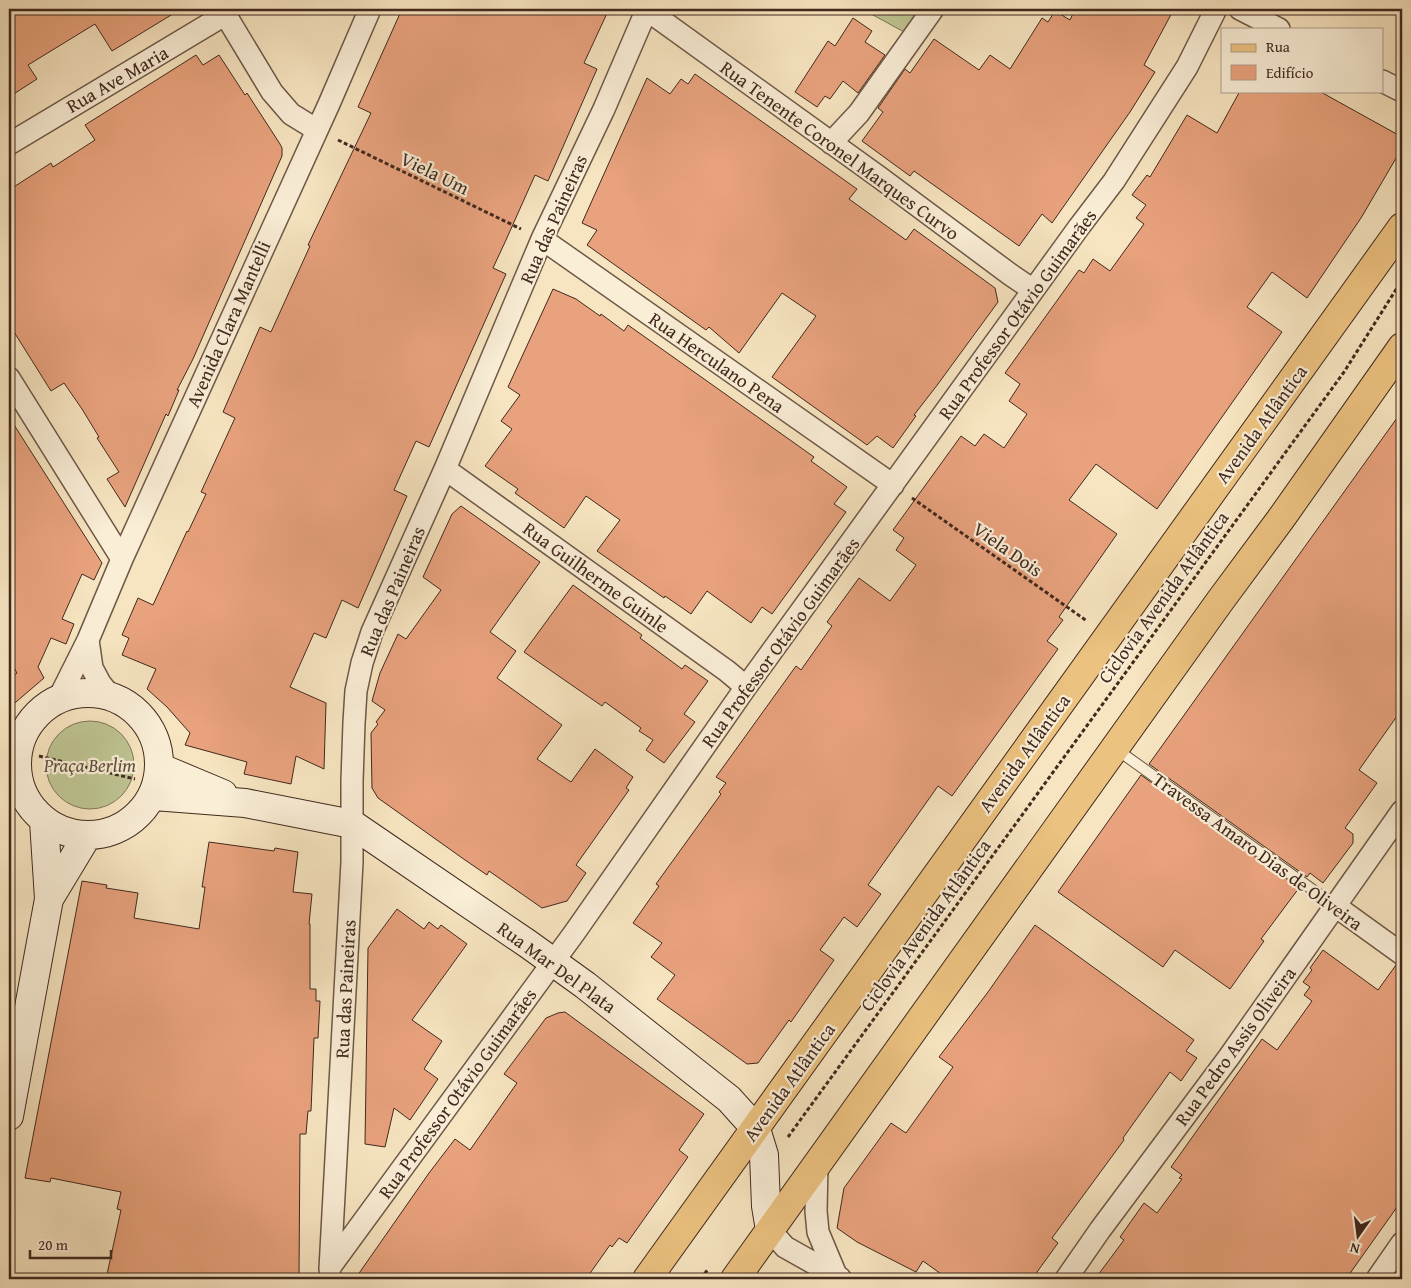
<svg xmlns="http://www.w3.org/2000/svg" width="1411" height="1288" font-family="'Gentium Book Plus',serif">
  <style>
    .green { fill: #bec492; stroke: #807658 }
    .building { fill: #e8a27d; stroke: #41291e }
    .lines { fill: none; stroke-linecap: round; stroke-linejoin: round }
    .lane-casing { stroke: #6e5847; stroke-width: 12 }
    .street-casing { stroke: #6e5847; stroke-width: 24 }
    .secondary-casing { stroke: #41291e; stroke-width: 30 }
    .primary-casing { stroke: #41291e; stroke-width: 30 }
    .path { stroke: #41291e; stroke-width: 3; stroke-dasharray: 4 2.5; stroke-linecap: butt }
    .lane { stroke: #faeed7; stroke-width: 10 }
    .street { stroke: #faeed7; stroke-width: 21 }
    .secondary { stroke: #faeed7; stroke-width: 28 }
    .primary { stroke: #ecc280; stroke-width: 28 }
    .labels { text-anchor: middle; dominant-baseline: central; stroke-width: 4.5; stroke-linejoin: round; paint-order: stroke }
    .street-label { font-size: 19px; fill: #41291e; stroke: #faeed7 }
    .park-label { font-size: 19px; font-style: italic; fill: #60503b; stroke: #faeed7 }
  </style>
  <rect width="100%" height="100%" fill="#f7e5c1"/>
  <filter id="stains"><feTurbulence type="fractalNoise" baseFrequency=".004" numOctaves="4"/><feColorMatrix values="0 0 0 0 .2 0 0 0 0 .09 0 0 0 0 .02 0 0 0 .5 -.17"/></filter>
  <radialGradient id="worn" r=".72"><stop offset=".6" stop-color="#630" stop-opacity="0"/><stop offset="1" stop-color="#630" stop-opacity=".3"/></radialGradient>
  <path class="green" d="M862 9H917L906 33Z
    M46 765a44 44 0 1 1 88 0a44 44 0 1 1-88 0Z"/>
  <path class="building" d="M9 9H181L112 51 95 24 28 65 37 79 9 97Z
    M402 9H609L584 63 597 69 548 181 535 175 506 240 493 268 506 274 429 447 416 441 394 490 407 496 358 608 342 600 326 638 314 633 290 687 326 703 324 769 296 756 291 784 244 774 247 762 185 745 190 733 167 707 147 689 156 669 122 655 129 638 122 635 138 598 153 605 187 531 188 532 206 494 201 492 235 418 223 412 260 327 271 332 310 246 308 245 371 113 358 107Z
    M1075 9H1174L1144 65 1155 72 1130 112 1052 223 1042 214 1019 246 914 171 910 176 862 141 883 112 878 108 905 69 910 73 934 39 979 70 990 55 1010 69 1042 18 1048 22 1055 11 1070 20Z
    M853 18 872 31 865 42 885 55 858 93 843 81 830 99 825 96 817 107 795 92 828 41 835 46Z
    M196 55 203 65 219 55 245 95 247 93 280 144 282 148V156L193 359 177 390H179L168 416 166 414 125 507 107 479 119 472 97 438 99 437 82 409 64 383 51 391 9 324V190L51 163 53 167 95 140 85 125Z
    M695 74 857 189 849 199 906 240 914 229 995 288 998 302 938 384 914 415 916 416 893 448 877 436 867 445 772 377 816 316 782 293 739 353 709 327 706 330 587 245 597 230 582 223 647 78 670 94 681 79 688 84Z
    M1240 91H1319L1402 137V148L1361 218 1307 298 1272 272 1247 307 1282 332 1157 509 1096 464 1069 500 1117 534 1059 617 1063 620 1047 641 1058 649 952 796 938 786 868 885 881 894 857 927 844 917 820 950 834 960 791 1022 789 1020 758 1063 747 1064 657 999 675 975 651 957 662 943 633 923 659 886 656 884 721 794 719 792 726 783 716 777 796 666 801 670 832 626 827 622 859 578 890 601 916 565 896 550 904 538 893 530 961 436 975 446 984 434 1004 448 1027 414 1009 401 1020 384 1005 373 1079 270 1084 273 1093 259 1110 271 1144 224 1136 218 1146 205 1132 195 1147 175 1150 177 1187 115 1217 133Z
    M553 289 576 299 600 316 601 314 624 331 628 325 814 457 811 461 847 487 834 504 846 512 772 614 762 607 751 623 707 591 691 614 665 596 664 598 597 551 620 520 586 496 564 528 515 493 518 489 485 466 512 429 501 421 520 395 508 387Z
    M1402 411V709L1359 770 1377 783 1345 828 1353 834V843L1323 883 1310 873 1307 877 1149 764Z
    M9 417 102 563 94 580 82 574 62 619 74 624 66 644 51 638 38 667 44 678 9 708V680L17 673 9 659Z
    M461 506 540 562 490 632 516 651 497 678 562 725 537 759 571 782 595 749 633 777 626 788 629 790 576 865 586 873 567 901 542 908 489 871 487 875 465 860 378 798 372 788 371 733 378 724 376 722 385 710 372 701 380 673 398 634 406 639 441 590 423 577 452 514Z
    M573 585 642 635 640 638 682 669 685 665 708 681 684 714 695 722 664 763 646 750 653 740 639 731 641 728 605 702 602 706 524 652Z
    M1141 775 1299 888 1261 939 1264 941 1230 989 1175 950 1163 967 1058 892Z
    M209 842 274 851 275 848 298 852 293 892 312 894 309 924H310V989H316V1001H320L318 1038H314L311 1111H308L306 1134H300L299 1279H106L121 1210 117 1209 121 1192 51 1178 50 1182 25 1178 82 881 107 885 106 888 138 893 134 918 199 929 205 887H202Z
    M397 909 424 929 429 922 438 929 441 925 467 944 412 1020 442 1041 424 1069 438 1079 410 1120 394 1108 385 1147 365 1144 368 948Z
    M1035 925 1194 1040 1186 1051 1197 1058 1181 1081 1170 1072 1123 1138 1124 1140 1052 1238 1058 1243 1032 1279H948L923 1261 916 1272 857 1242 837 1228 844 1188 891 1123 906 1133 953 1067 939 1057 988 992Z
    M1323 950 1378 990 1396 965 1402 966V1200L1346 1279H1095L1124 1240 1120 1237 1144 1203 1157 1213 1182 1179 1179 1178 1182 1175 1171 1167 1262 1039 1277 1050 1312 1001 1304 995 1310 987 1303 982 1312 970 1310 968Z
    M565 1012 704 1114 679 1150 688 1157 627 1243 619 1238 612 1247 610 1245 586 1279H355L429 1173 455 1139 470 1150 517 1083 504 1074 546 1018 558 1013Z"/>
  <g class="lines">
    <g class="lane-casing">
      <path id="lane" d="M1116 749 1334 905"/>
    </g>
    <g class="street-casing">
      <path id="street" d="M222 9 272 92 291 114 317 130
        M1240 9 1279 29
        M647 10 879 177 1011 275 1033 290
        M1382 81 1402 91
        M831 143 859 113 933 9
        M9 144 226 14
        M542 239 893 485
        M9 378 122 559
        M445 469 727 671 746 687
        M88 640 92 668 100 683 113 699
        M60 696 88 640 122 559 329 104 370 9
        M9 743 19 744
        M9 767 16 771
        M1334 905 1402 954
        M817 1165 816 1211 818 1232 836 1275
        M770 1230 785 1247 840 1278
        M330 1267 575 932 746 687 1079 227 1114 181 1187 67 1216 9
        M330 1269 352 862V781L354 723 356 691 362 663 372 632 445 469 542 239 604 109 647 9
        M1066 1279 1100 1230 1229 1057 1402 811
        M1377 1279 1402 1243"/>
    </g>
    <g class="secondary-casing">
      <path id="secondary" d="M17 764a71 71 0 1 1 142 0a71 71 0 1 1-142 0Z
        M161 768 223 794
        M154 796 245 803 352 824 528 944 585 985 691 1069 729 1099 756 1129 764 1155 766 1206 770 1230
        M49 899 87 836
        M9 1116 49 899 44 821"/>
    </g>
    <g class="primary-casing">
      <path id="primary" d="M647 1279 1402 227
        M735 1279 1220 601 1280 520 1402 347"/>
    </g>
    <path class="path" d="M338 140 521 229
      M912 498 1087 621
      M39 756 135 779
      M788 1137 1344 372 1402 280
      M701 1279 708 1269"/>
    <use href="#lane" class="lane"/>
    <use href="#street" class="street"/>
    <use href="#secondary" class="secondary"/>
    <use href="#primary" class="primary"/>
  </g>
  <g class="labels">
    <g class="street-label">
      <text transform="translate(117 79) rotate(-30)">Rua Ave Maria</text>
      <text transform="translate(840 150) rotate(36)">Rua Tenente Coronel Marques Curvo</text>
      <text transform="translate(435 173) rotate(26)">Viela Um</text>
      <text transform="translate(553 219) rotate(-66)">Rua das Paineiras</text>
      <text transform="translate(1017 314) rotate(-54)">Rua Professor Otávio Guimarães</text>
      <text transform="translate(228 324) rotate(-66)">Avenida Clara Mantelli</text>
      <text transform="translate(717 362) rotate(35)">Rua Herculano Pena</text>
      <text transform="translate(1261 424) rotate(-54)">Avenida Atlântica</text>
      <text transform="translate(1008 549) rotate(35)">Viela Dois</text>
      <text transform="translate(596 577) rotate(36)">Rua Guilherme Guinle</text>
      <text transform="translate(392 591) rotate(-67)">Rua das Paineiras</text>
      <text transform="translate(1163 597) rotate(-54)">Ciclovia Avenida Atlântica</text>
      <text transform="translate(780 642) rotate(-54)">Rua Professor Otávio Guimarães</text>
      <text transform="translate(1024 753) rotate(-54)">Avenida Atlântica</text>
      <text transform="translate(1258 851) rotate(36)">Travessa Amaro Dias de Oliveira</text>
      <text transform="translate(925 925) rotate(-54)">Ciclovia Avenida Atlântica</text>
      <text transform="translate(557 967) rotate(36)">Rua Mar Del Plata</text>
      <text transform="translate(345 989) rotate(-87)">Rua das Paineiras</text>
      <text transform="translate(1235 1046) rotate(-54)">Rua Pedro Assis Oliveira</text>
      <text transform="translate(789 1082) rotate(-54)">Avenida Atlântica</text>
      <text transform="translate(457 1093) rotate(-54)">Rua Professor Otávio Guimarães</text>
    </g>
    <g class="park-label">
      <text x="90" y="765">Praça Berlim</text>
    </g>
  </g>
  <rect width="1411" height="1288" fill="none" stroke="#f7e5c1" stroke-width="30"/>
  <rect x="10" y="10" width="1391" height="1268" fill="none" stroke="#41291e" stroke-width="2.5"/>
  <rect x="15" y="15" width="1381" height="1258" fill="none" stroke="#41291e"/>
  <rect x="1221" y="28" width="162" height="65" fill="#faeed7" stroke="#b09f8d"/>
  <rect x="1231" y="44" width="25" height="8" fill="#ecc280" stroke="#b09f8d"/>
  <text x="1266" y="52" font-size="15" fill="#41291e">Rua</text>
  <rect x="1231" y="65" width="25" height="15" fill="#e8a27d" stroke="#b09f8d"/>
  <text x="1266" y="78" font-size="15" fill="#41291e">Edifício</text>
  <g transform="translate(1358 1236) rotate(194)" stroke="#faeed7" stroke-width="4" paint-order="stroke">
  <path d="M0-4L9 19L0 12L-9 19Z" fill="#41291e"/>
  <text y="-8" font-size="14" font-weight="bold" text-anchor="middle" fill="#41291e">N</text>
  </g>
  <path d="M30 1250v8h81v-8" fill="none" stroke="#41291e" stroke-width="2.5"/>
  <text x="38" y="1250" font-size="15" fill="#41291e" stroke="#faeed7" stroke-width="4" paint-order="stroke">20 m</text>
  <rect width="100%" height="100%" filter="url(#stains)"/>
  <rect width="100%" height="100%" fill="url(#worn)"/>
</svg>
